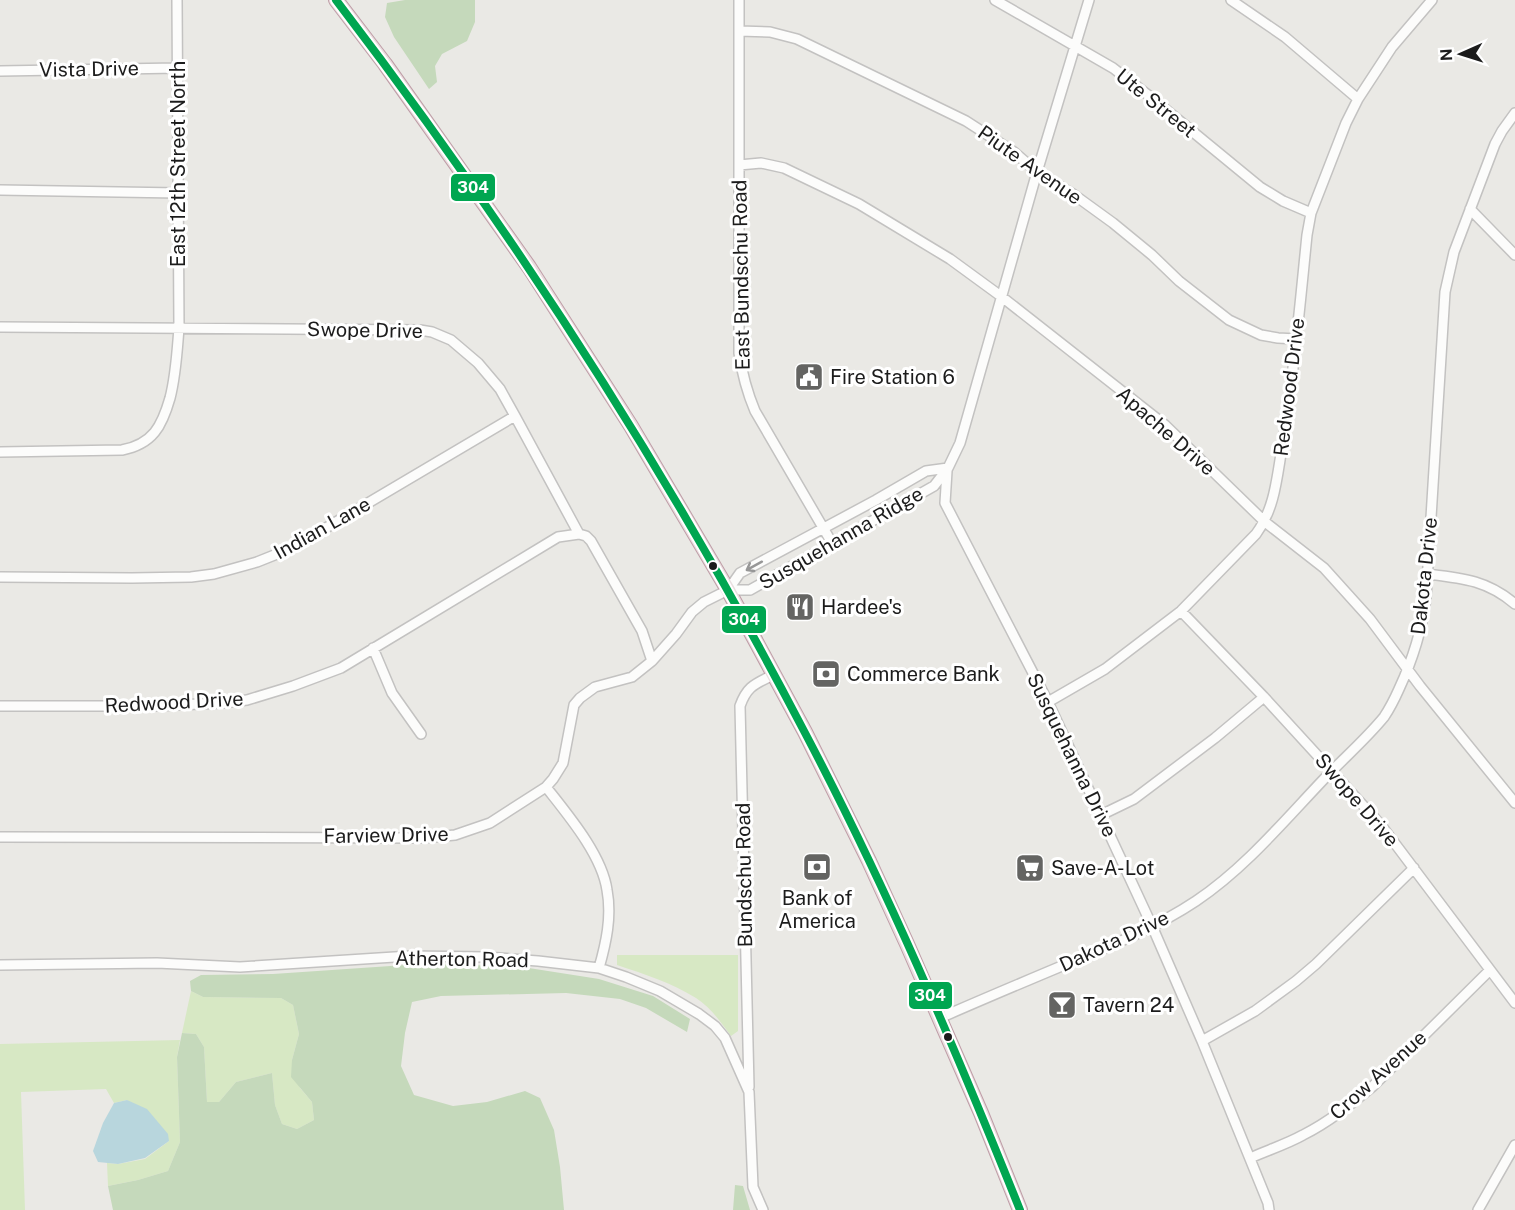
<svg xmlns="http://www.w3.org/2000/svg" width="1515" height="1210" font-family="'Public Sans',sans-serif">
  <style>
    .grass { fill: #d7e8c4 }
    .forest { fill: #c5d9bb }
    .water { fill: #b8d6dd }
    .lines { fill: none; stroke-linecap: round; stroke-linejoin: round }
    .minor-casing { stroke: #c3c2c1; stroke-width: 12 }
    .highway-casing { stroke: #bf9da7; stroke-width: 16 }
    .minor { stroke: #fcfcfb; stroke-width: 9 }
    .highway { stroke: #e9dedf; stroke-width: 14 }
    .bus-1-casing { stroke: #fff; stroke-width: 12 }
    .bus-1 { stroke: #00a651; stroke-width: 8 }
    .oneway { stroke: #979797 }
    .bus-dot { fill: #1c1c1c; stroke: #fff; stroke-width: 2 }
    .labels { text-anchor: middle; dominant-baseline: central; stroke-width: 6; stroke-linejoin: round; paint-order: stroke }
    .street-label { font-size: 20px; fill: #1c1c1c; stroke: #fff }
    .poi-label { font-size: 20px; fill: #1c1c1c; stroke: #fff; text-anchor: start }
    .line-badge { stroke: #fff; stroke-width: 2 }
    .badge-label { font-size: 16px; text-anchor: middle; font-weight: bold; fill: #fff }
  </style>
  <rect width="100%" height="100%" fill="#eae9e5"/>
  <path class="grass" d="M617 955H738V1031L731 1036C721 1022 710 1007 696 998 672 983 644 974 617 965Z
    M191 991 203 997 281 998 293 1005 299 1034 292 1060 300 1088 312 1102 314 1120 297 1129 282 1124 275 1105 272 1073 236 1082 219 1102H207L204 1047 196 1034 182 1033Z
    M180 1040 177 1057 180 1142 168 1171 138 1180 108 1186 107 1163 118 1164 145 1159 169 1141 127 1100 114 1103 106 1089 21 1092 25 1210H0V1044Z"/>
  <path class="forest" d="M405 0H475V22L467 41 442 54 435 66 437 82 429 89 394 37 385 17 387 3Z
    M420 964 516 966 599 979 653 996 690 1019 687 1032 646 1008 620 999 566 993 441 996 412 1002 405 1033 401 1066 414 1095 453 1106 487 1102 525 1091 540 1098 554 1130 560 1167 564 1210H113L108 1186 138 1180 168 1171 180 1142 177 1057 182 1033 196 1034 204 1047 207 1102H219L236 1082 272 1073 275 1105 282 1124 297 1129 314 1120 312 1102 291 1077 292 1060 299 1034 293 1005 281 998 203 997 191 991 190 981 201 975 273 974Z
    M735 1185 743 1186 750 1210H733Z"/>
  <path class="water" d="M127 1100 147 1109 168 1134 169 1141 145 1158 118 1164 98 1162 93 1151 103 1123 114 1103Z"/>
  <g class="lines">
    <g class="minor-casing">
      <path id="minor" d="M739 0V353C742 373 747 392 755 411L832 543
        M995 0 1113 68 1148 95 1260 187 1283 201 1311 213
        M1231 0 1285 37 1358 99
        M739 31 770 32 797 39 966 121 1014 152 1037 172 1073 194 1113 223 1152 255 1179 281 1229 320 1261 335 1278 338 1296 339
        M0 71 178 68
        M739 165 761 163 784 168 859 204 950 259 1002 297 1165 425 1265 522 1324 568 1370 619 1420 686 1515 803
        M0 190 178 193
        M1470 209 1515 255
        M0 327 420 330 432 332 451 340 478 363 500 389 515 416 579 534 586 536 591 541 642 631 652 661
        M0 452 122 450C153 444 162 426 170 398 176 375 177 352 179 328L177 0
        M947 471 945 503 1048 702 1152 926 1202 1041 1268 1203 1269 1210
        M1427 574C1462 578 1487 580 1515 604
        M0 577 132 578 191 577 214 574 257 562 292 548 515 416
        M728 590 740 573 876 500 926 471 948 468
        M1181 611 1264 697 1381 825 1515 1003
        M373 648 392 693 421 734
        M1048 702 1105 669 1181 611 1256 534C1276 507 1277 474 1283 442 1294 374 1300 304 1307 235L1311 213 1346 123 1358 99 1392 47 1432 0
        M0 706H154L223 703 247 700 293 686 341 668 558 537 579 534
        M546 787C568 815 602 855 607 890 612 917 606 943 599 968
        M1101 815 1134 799 1215 738 1264 697
        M0 837 424 838 455 835 490 823 546 787 553 779 563 763 574 705 580 698 595 687 632 677 652 661 676 634 692 612 704 602 728 590H750L934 486 948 468 960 443 1037 172 1089 0
        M0 965 157 963 240 967 410 956 486 957 538 961 599 968 626 977 660 991 699 1014 715 1026 725 1038 749 1092 753 1187 763 1210
        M940 1018C983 999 1026 981 1069 963 1113 945 1157 927 1196 901 1245 868 1284 821 1324 779 1344 758 1366 739 1384 717 1390 708 1395 698 1399 689 1413 659 1422 630 1426 598L1445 292 1454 252 1495 144 1502 131 1515 113
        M1202 1041 1255 1011 1296 981 1316 964 1414 868
        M749 1087 740 706C747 686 755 684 773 675
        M1250 1158C1268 1150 1287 1144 1303 1135 1329 1122 1351 1104 1373 1086L1490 970
        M1478 1210 1515 1145"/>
    </g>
    <g class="highway-casing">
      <path id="highway" d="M336 0 385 64 529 267 631 426 728 590 805 732 869 861 907 944 981 1113 1020 1210"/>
    </g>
    <use href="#minor" class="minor"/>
    <use href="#highway" class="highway"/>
    <g class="bus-1-casing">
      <path id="bus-1" d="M336 0C512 230 670 474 804 731 886 886 955 1048 1020 1210"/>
    </g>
    <use href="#bus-1" class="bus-1"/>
  </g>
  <defs><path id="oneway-shaft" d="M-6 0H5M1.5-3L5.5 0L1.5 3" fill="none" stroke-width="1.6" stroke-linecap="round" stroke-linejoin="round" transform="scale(1.5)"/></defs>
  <use class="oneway" href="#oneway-shaft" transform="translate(754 566) rotate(151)"/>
  <defs>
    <g id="civic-square" transform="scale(1.5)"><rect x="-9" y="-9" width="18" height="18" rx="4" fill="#646462" stroke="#fff"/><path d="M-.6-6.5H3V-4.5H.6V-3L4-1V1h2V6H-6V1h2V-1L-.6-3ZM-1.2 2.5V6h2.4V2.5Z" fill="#fff"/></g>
    <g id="restaurant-square" transform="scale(1.5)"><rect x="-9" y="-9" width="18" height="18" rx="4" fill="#646462" stroke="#fff"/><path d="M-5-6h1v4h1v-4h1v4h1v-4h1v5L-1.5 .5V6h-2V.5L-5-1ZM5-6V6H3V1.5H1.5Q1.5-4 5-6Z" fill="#fff"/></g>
    <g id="bank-square" transform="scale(1.5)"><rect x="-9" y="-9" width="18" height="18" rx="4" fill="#646462" stroke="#fff"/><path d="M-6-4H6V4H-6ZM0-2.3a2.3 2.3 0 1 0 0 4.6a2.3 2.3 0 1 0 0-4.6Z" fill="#fff"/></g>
    <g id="supermarket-square" transform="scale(1.5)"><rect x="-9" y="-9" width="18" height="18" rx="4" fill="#646462" stroke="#fff"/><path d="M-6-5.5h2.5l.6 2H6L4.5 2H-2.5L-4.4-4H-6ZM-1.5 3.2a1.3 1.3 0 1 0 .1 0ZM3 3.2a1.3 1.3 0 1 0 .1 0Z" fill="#fff"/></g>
    <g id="bar-square" transform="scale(1.5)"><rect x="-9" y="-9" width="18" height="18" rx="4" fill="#646462" stroke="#fff"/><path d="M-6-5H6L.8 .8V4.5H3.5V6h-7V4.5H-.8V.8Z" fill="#fff"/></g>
  </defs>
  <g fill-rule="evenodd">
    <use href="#civic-square" x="809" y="377"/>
    <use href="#restaurant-square" x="800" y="607"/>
    <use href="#bank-square" x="826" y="674"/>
    <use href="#bank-square" x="817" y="867"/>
    <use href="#supermarket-square" x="1030" y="868"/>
    <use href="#bar-square" x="1062" y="1005"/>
  </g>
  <g class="bus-dot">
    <circle cx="713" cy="566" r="5"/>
    <circle cx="948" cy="1037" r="5"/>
  </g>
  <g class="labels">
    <g class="street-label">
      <text transform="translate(89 69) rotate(-1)">Vista Drive</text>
      <text transform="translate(1156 103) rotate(39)">Ute Street</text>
      <text transform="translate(178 164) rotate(-90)">East 12th Street North</text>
      <text transform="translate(1030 165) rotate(35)">Piute Avenue</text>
      <text transform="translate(741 275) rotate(-91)">East Bundschu Road</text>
      <text transform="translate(365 330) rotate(1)">Swope Drive</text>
      <text transform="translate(1289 387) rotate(-83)">Redwood Drive</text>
      <text transform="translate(1166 431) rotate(41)">Apache Drive</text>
      <text transform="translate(322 528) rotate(-29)">Indian Lane</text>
      <text transform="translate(841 538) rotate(-30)">Susquehanna Ridge</text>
      <text transform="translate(1424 576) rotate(-84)">Dakota Drive</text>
      <text transform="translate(174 702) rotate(-3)">Redwood Drive</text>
      <text transform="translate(1072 755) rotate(64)">Susquehanna Drive</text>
      <text transform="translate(1357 800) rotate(49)">Swope Drive</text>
      <text transform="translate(386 835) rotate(-1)">Farview Drive</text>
      <text transform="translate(744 875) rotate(-91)">Bundschu Road</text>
      <text transform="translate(1114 941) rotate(-25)">Dakota Drive</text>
      <text transform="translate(462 959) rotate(1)">Atherton Road</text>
      <text transform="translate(1378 1075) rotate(-42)">Crow Avenue</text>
    </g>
    <g class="poi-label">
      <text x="830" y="377">Fire Station 6</text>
      <text x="821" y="607">Hardee's</text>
      <text x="847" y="674">Commerce Bank</text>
      <text x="1051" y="868">Save-A-Lot</text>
      <text x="817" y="898" text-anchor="middle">Bank of<tspan x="817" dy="23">America</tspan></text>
      <text x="1083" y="1005">Tavern 24</text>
    </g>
  </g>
  <g class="line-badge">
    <rect x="450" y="173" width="46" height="29" rx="6" fill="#00a651"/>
    <rect x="721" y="605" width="46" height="29" rx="6" fill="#00a651"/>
    <rect x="908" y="981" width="45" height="29" rx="6" fill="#00a651"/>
  </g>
  <g class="badge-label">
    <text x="473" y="193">304</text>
    <text x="744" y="625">304</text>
    <text x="930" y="1001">304</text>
  </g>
  <g transform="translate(1461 54) rotate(267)" stroke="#ffffff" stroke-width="4.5" paint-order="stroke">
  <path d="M0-4.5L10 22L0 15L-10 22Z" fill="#1c1c1c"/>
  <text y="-9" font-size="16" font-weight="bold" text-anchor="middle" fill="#1c1c1c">N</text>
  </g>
</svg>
